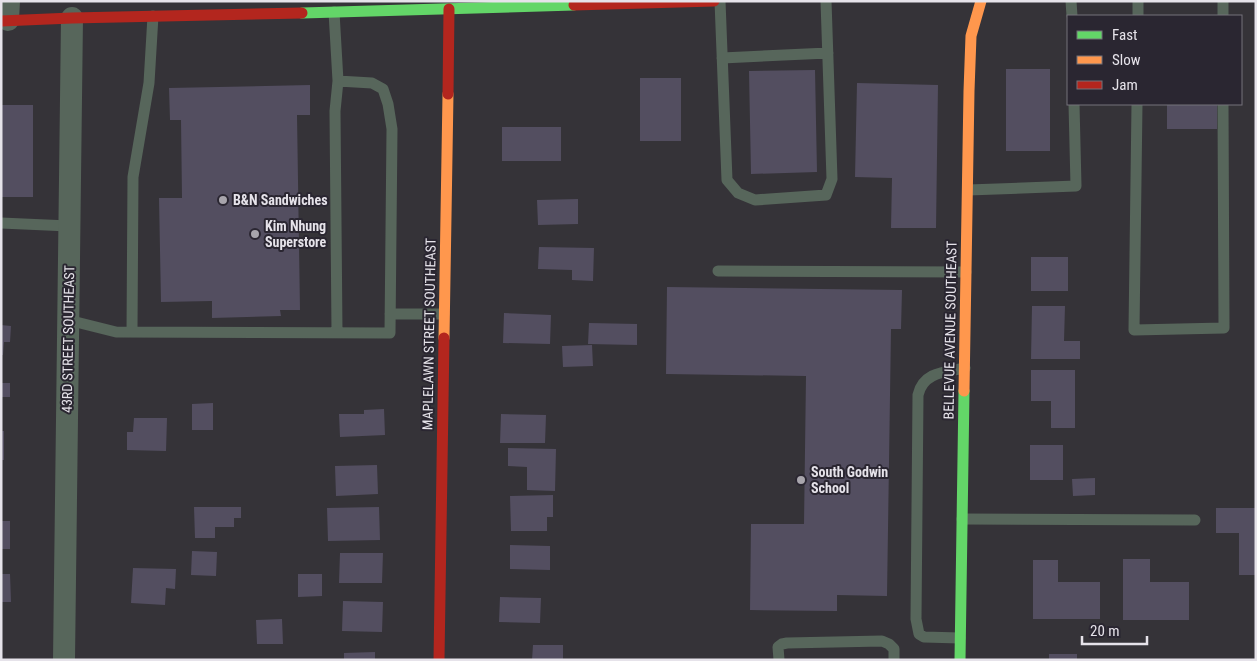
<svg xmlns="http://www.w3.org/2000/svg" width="1257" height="661" font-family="'Roboto Condensed',sans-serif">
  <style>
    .building { fill: #534e60 }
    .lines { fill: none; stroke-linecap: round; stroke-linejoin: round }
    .lane { stroke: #57665b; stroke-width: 11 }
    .street { stroke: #57665b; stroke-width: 22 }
    .fast { stroke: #63d668; stroke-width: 11 }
    .slow { stroke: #ff974d; stroke-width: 11 }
    .jam { stroke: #b3261e; stroke-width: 11 }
    .poi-dot { fill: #a8a5ac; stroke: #2a2631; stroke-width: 2 }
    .labels { text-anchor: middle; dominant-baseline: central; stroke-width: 4; stroke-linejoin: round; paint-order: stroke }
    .poi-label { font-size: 14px; font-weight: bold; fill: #e6e3ea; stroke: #2a2631; text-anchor: start }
    .street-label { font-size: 14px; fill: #e6e3ea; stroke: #2a2631 }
  </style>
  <rect width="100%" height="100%" fill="#353338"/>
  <path class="building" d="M1006 69H1050V151H1006Z
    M815 70 817 172 751 174 749 71Z
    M640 78H681V141H640Z
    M857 83 938 85 936 228H891L892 178 855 177Z
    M310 85V115H297L300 310H280L281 316 212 318V301L161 302 159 198H182L181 120H170L169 88Z
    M1167 104H1217V129H1167Z
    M1 105H33V197H1Z
    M502 127H561V161H502Z
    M578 199V224L538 225 537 200Z
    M539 247 594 248 593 281 572 280V270L538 269Z
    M1031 257H1068V291H1031Z
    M667 287 902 290 901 329H891L887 596 837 595V611L750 610 751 524H804L806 376 666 374Z
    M1032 306H1065L1064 341H1080V359H1031Z
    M504 313 551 315 550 344 503 343Z
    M589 323 637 324V345L588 344Z
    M1 325 11 326 10 342H4L3 355H1Z
    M592 345 593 366 563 367 562 346Z
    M1031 370H1075V428H1051V401H1031Z
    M1 383H10V397H1Z
    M213 403V430H192V404Z
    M384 409 385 435 340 437 339 414H364V410Z
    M501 414 546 415 545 443H500Z
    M134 418H167L166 451 127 450V432H133Z
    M1 431H4V460H1Z
    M1030 445H1063V480H1030Z
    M508 448 556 449 555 491 527 490V467L508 466Z
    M377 465 378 494 336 496 335 466Z
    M1095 478V495L1073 496 1072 479Z
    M553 495V517H547V531H511L510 496Z
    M194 507H241V518H234V527H215V538H195Z
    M379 507 380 540 328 541 327 508Z
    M1216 508H1256V575H1239V533H1216Z
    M1 521H10V549H1Z
    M510 545 550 546V570L510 569Z
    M192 551 217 552 216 576 191 575Z
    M340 553H383L382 583H339Z
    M1123 559H1150V582H1189V620H1123Z
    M1033 560H1058V582H1100V619H1033Z
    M133 568 176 569 175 589 166 588 165 605 131 603Z
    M1 574H10L11 602H1Z
    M298 574H322V596L298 597Z
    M500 597 541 598 540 623 499 622Z
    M343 601 383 602 382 632 342 631Z
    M282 619 283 644H257L256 620Z
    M533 645H563V660H532Z
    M375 652V660H344V653Z
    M1049 654H1077V660H1049Z"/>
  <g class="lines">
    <path class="lane" d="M720 1 727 180 738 193 755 200 826 195 832 179 826 1
      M1071 1 1072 16
      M1223 1V16
      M1138 16V1
      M722 58 828 53
      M1137 104 1134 330 1224 328 1223 104
      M968 190 1076 186 1074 104
      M1 223 69 226
      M718 271 966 272
      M390 314H444
      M68 320 116 332 390 333 392 129 388 104 383 89 372 83 338 81 334 12
      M132 332 133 177 149 83 153 16
      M337 332 335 111 338 81
      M962 519 1195 520
      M960 638 924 637 919 634 916 619 918 395C923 372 945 372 965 368
      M779 660 778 647 782 644 787 643 882 641 889 644 894 649V660"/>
    <path class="street" d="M8 20 9 1
      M64 660 72 18"/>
    <path class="fast" d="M302 13 574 5
      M960 660 964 391"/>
    <path class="slow" d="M444 338 448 94
      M964 391 969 91 971 36 981 1"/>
    <path class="jam" d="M574 5 714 1
      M1 21 72 18 302 13
      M448 94 449 9
      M439 660 444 338"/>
  </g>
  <g class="poi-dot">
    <circle cx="223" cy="200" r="5"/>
    <circle cx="255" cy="234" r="5"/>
    <circle cx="801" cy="480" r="5"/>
  </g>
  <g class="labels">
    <g class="poi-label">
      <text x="233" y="200">B&amp;N Sandwiches</text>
      <text x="265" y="226">Kim Nhung<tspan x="265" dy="16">Superstore</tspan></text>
      <text x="811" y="472">South Godwin<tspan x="811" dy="16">School</tspan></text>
    </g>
    <g class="street-label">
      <text transform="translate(950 330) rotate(-89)">BELLEVUE AVENUE SOUTHEAST</text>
      <text transform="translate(429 334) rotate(-89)">MAPLELAWN STREET SOUTHEAST</text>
      <text transform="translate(68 339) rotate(-89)">43RD STREET SOUTHEAST</text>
    </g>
  </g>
  <rect width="1257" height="661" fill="none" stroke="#e6e3ea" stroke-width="5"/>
  <rect x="1067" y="15" width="175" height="90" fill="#2a2631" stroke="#75727b"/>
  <rect x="1077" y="31" width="25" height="8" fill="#63d668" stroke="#75727b"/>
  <text x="1112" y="40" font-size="15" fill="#e6e3ea">Fast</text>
  <rect x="1077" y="56" width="25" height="8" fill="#ff974d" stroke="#75727b"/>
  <text x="1112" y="65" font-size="15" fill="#e6e3ea">Slow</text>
  <rect x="1077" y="81" width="25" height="8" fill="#b3261e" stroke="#75727b"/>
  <text x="1112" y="90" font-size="15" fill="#e6e3ea">Jam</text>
  <path d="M1082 636v8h65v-8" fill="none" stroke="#e6e3ea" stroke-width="2.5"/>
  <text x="1090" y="636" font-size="15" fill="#e6e3ea" stroke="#2a2631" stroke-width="4" paint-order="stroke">20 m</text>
</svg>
